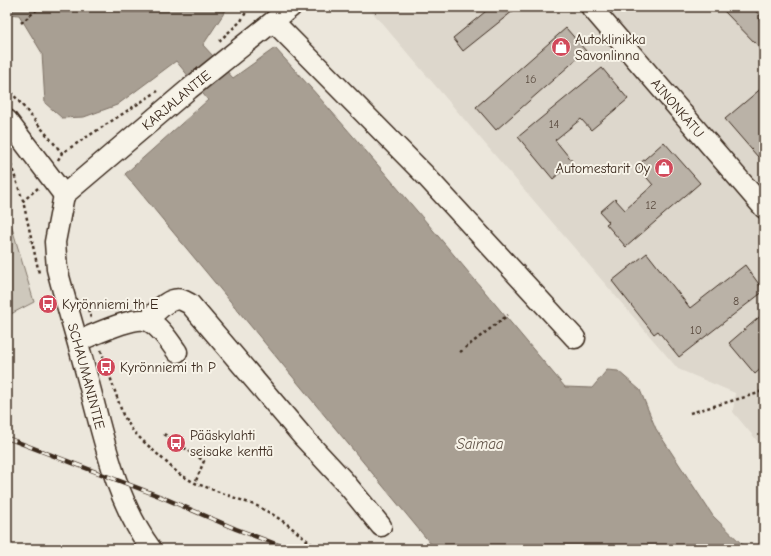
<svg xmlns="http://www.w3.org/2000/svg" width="771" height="556" font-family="'Comic Neue',sans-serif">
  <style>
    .built { fill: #ddd7cc }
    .green { fill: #cec8bc; stroke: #84796d }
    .water { fill: #a89f93; stroke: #7c7064 }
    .building { fill: #bab2a7; stroke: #3b2a1e }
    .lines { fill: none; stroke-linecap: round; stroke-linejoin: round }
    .minor-casing { stroke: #3b2a1e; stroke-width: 23 }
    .path { stroke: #3b2a1e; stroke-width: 2.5; stroke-dasharray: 3 3; stroke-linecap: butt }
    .minor { stroke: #f7f3e8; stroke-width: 20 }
    .rail-casing { stroke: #3b2a1e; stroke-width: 4.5 }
    .rail { stroke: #f7f3e8; stroke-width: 3; stroke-dasharray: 9; stroke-linecap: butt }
    .labels { text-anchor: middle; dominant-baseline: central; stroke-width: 4; stroke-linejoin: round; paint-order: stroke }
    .number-label { font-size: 12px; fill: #5b4c40 }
    .poi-label { font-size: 14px; fill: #3b2a1e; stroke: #f7f3e8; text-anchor: start }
    .street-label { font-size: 14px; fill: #3b2a1e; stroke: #f7f3e8 }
    .water-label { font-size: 15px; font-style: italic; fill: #615347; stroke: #f7f3e8 }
  </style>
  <rect width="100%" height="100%" fill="#ece7dc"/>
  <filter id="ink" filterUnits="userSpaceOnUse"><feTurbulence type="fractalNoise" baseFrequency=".025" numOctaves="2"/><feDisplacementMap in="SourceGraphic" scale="8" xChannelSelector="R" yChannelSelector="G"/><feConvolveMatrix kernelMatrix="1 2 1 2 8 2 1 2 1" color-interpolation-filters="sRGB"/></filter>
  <g filter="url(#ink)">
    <path class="built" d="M368 7H764V449L733 412 735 393 678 369Z"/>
    <path class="green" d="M7 211 34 302 7 316Z"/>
    <path class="water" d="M7 7H228L203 45 233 78 275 48C375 158 469 274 565 387L592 388 607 370 618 371 640 390 656 429 713 516 747 549H435L125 174 208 100 176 61 117 105 84 117 62 118 45 103 42 53 19 15 7 14Z"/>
    <path class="building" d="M491 7H518L463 51 453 38Z
      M726 7H752L761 17 759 19 764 25V45L760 48 724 11 727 8Z
      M566 28 586 51 496 130 476 107Z
      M602 68 628 99 591 130 581 119 555 140 573 162 553 179 518 137Z
      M764 86V151L758 157 725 119Z
      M664 142 700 183 626 247 606 224 609 222 600 212 615 199 625 210 653 185 637 166Z
      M647 253 690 308 745 265 764 291 679 357 658 331 654 334 612 281Z
      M764 313V366L755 374 729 343Z"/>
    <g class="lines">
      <g class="minor-casing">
        <g id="minor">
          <path id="s1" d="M591 7 764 208"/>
          <path d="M274 22 424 174 575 338"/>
          <path d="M7 120 64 195"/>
          <path id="s2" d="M64 195 55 242 57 269C67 307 79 345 89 384 104 440 116 501 151 549"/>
          <path id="s3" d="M64 195 189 89 291 7"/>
          <path d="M148 320C156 312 169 296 182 300 185 301 188 303 190 304L304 438 344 481 381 526"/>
          <path d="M78 341C92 336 134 315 148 321 160 326 169 341 177 352"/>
        </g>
      </g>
      <path class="path" d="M21 23 40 7
        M219 41 241 21 249 7
        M7 87 62 153
        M7 153 23 201
        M58 160 62 153 158 91
        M38 188 23 201 39 273
        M84 298 91 318
        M101 350 123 415 133 431 142 440 179 474 195 483 257 506 272 514 287 524 314 546
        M460 352 508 315
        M690 413 759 393 764 388
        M164 434 204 461 195 483"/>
      <use href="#minor" class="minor"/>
      <g class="rail-casing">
        <path id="rail" d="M7 438 159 496 236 529 289 549"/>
      </g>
      <use href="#rail" class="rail"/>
    </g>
  </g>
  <defs>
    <g id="shop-disc" transform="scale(1)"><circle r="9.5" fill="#d1495b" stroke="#f7f3e8"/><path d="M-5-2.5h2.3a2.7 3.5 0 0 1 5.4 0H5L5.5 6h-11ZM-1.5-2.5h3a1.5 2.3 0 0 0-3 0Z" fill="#fff"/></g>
    <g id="bus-disc" transform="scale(1)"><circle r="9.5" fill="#d1495b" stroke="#f7f3e8"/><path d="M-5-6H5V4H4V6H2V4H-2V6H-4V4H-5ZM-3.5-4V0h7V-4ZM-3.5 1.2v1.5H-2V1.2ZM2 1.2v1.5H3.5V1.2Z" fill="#fff"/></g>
  </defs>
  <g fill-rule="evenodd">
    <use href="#shop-disc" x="561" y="47"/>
    <use href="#shop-disc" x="664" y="168"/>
    <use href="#bus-disc" x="48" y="304"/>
    <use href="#bus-disc" x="106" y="367"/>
    <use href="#bus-disc" x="176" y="443"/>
  </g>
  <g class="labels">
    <g class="number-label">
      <text x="531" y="79">16</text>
      <text x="554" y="124">14</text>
      <text x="651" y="205">12</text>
      <text x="736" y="301">8</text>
      <text x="696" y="330">10</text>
    </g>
    <g class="poi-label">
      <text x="575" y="39">Autoklinikka<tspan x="575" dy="16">Savonlinna</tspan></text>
      <text x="650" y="168" text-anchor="end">Automestarit Oy</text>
      <text x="62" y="304">Kyrönniemi th E</text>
      <text x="120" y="367">Kyrönniemi th P</text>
      <text x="190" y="435">Pääskylahti<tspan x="190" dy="16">seisake kenttä</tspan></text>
    </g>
    <g class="street-label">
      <text stroke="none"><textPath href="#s3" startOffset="147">KARJALANTIE</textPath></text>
      <text stroke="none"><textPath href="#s1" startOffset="133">AINONKATU</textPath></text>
      <text stroke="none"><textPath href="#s2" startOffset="186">SCHAUMANINTIE</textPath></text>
    </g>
    <g class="water-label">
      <text x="480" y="444">Saimaa</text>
    </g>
  </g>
  <rect width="771" height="556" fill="none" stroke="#f7f3e8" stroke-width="24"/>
  <rect x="12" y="12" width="747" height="532" fill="none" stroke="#3b2a1e" stroke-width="1.5" filter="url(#ink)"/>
</svg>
